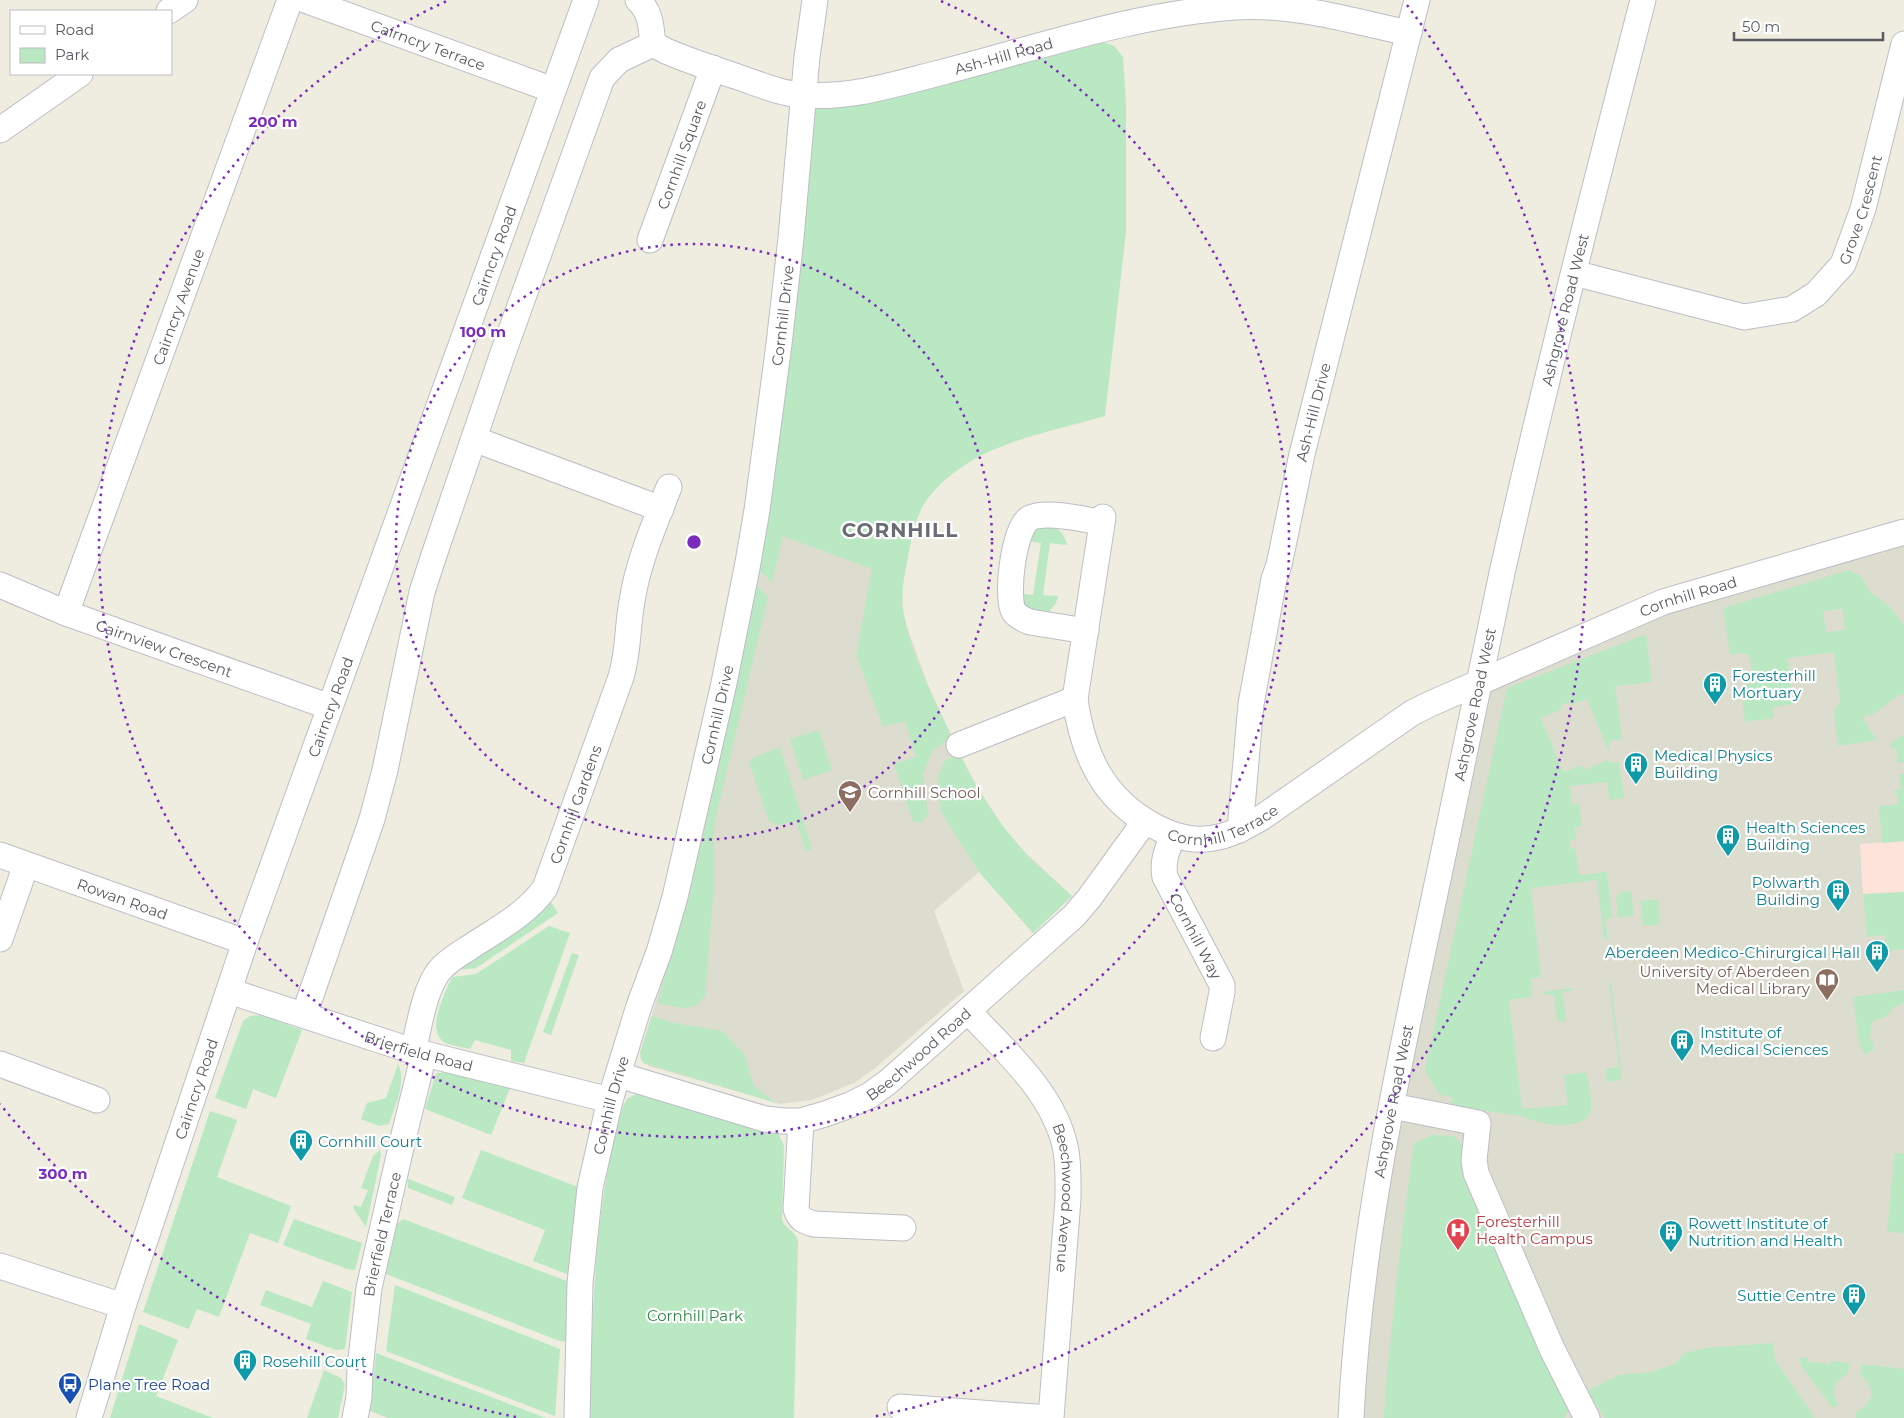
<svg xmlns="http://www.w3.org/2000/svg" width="1904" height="1418" font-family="Montserrat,sans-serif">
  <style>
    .education { fill: #ddddcf }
    .medical { fill: #fde3d9 }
    .green { fill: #b9e8c2; fill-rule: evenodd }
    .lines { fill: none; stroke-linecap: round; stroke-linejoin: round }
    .minor-casing { stroke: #bdbec5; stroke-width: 27 }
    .minor { stroke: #fff; stroke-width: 25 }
    .ring { fill: none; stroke: #7b2cbf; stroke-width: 2.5; stroke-dasharray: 2.5 5 }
    .labels { text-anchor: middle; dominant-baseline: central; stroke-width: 4.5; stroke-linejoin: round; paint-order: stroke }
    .street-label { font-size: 15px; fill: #595b63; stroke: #fff }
    .culture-label { font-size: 15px; fill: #0d838f; stroke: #fff; text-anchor: start }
    .education-label { font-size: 15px; fill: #785e54; stroke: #fff; text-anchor: start }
    .health-label { font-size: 15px; fill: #be3a42; stroke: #fff; text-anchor: start }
    .park-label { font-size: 15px; fill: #2d8740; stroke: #fff }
    .transit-label { font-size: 15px; fill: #164399; stroke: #fff; text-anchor: start }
    .district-label { font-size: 20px; font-weight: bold; letter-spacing: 1px; fill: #6a6d75; stroke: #fff }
    .centre { fill: #7b2cbf; stroke: #fff; stroke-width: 2.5 }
    .ring-label { font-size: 15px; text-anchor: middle; font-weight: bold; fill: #7b2cbf; stroke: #fff; stroke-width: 4.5; stroke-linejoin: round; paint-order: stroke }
  </style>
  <rect width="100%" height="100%" fill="#eeede0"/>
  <path class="education" d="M768 518 908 556 902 589 903 609 908 630 928 685 960 754 971 777 1004 828 1026 853 1072 896 1033 933 979 872 934 911 964 991 874 1069 854 1083 812 1100 780 1104 649 1066 644 1063 641 1059 640 1053 684 911 760 571Z
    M1904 530V1418H1352L1357 1335 1480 682 1742 579Z"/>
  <path class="medical" d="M1904 841V892L1863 894 1860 844Z"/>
  <path class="green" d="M1096 43H1106L1114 46 1123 57 1126 104V232L1105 416C1066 427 1023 436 986 453 962 465 933 485 921 510 914 524 911 541 908 557 904 574 901 592 903 610 910 654 933 696 952 737L932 751 923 774 928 815 922 822H913L894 764 916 757 905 721 883 727 856 655 872 569 783 536 772 582 760 571C777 459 792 348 804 236L799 235 811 116 815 108Z
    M1045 525C1058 527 1064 532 1067 545L1050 543 1043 595 1058 596 1056 603 1049 612 1038 614 1023 608 1018 593 1033 595 1041 543 1027 541 1035 529Z
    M1849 570 1861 576 1871 593 1889 606 1904 625V695H1899L1871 716 1866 714 1863 721 1868 724 1867 726 1877 740 1838 746 1834 711 1840 702 1834 652 1788 658 1793 704 1773 707V718L1745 722 1741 685 1753 683 1750 656 1743 653 1730 655 1723 608ZM1843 609 1845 630 1826 632 1823 611Z
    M757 586 768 597 714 825V887L705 996 696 1006 683 1008 657 1003 684 911Z
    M1646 634 1652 682 1615 686 1622 739 1609 741 1610 750H1608L1587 699 1571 705 1570 702 1561 705 1562 709 1541 718 1563 772 1582 765 1584 770 1608 760 1610 763 1619 762 1624 798 1609 800 1607 782 1570 786 1572 805 1579 804 1582 826 1575 827 1576 840 1569 841 1570 849 1575 848 1579 875 1607 872 1612 918 1605 919 1608 939H1604L1597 880 1531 888 1541 977 1531 978 1532 997 1509 1000 1522 1109 1568 1105 1564 1075 1586 1072C1588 1083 1592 1097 1591 1107 1589 1134 1537 1125 1522 1116L1451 1106 1452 1097 1440 1095 1425 1070 1507 688Z
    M819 730 832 770 803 780 790 739Z
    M1904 734V762L1898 763 1896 748H1891L1890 744Z
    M780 747 812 849 806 851 796 821 779 825 769 821 749 762 755 757Z
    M960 754C977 790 999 824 1026 854 1040 869 1057 882 1072 896L1033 933 979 872 941 812 938 777 944 761Z
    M1904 773V841L1882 843 1879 806 1898 804 1897 794H1895L1894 790 1901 789 1899 774Z
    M1631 891 1634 916 1618 918 1616 896 1620 895V893Z
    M1904 892V949L1886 952 1885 935 1867 937 1863 894Z
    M549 899 558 913 476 968 450 971Z
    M1658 899 1660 924 1643 926 1640 901Z
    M549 926 570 933 524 1063 511 1061V1050L475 1040 470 1049C462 1047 453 1046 446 1043 424 1033 445 993 452 977L476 974Z
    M572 953 579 955 551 1035 543 1032Z
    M1609 982H1611L1622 1074 1620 1075 1621 1080 1607 1082 1606 1069 1619 1067Z
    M1573 988V990L1562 992 1566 1021 1558 1022 1554 994 1543 995V992Z
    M1904 990V1003L1893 1008 1887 1016 1872 1021 1870 1041 1873 1042V1050L1865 1054 1859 1044 1853 997Z
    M261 1015 302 1030 276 1098 253 1089 246 1109 215 1098 243 1021 250 1016Z
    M652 1016 674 1023 722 1031 744 1054 754 1086 776 1103 644 1063 641 1059 640 1053Z
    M398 1064C407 1082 395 1105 389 1124L379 1126 361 1119 367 1103 386 1098Z
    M446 1071 511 1086 491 1135 425 1109 436 1074Z
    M638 1093 777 1130 784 1146 782 1219C784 1229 797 1231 798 1242L794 1418H589C593 1313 593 1207 623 1106L627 1099Z
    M210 1111 237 1120 217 1177 291 1206 278 1243 250 1233 219 1317 197 1309 189 1329 143 1312Z
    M1433 1135 1454 1136 1466 1149 1572 1405 1564 1418H1384L1385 1393 1402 1231 1414 1143Z
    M380 1150 381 1155 366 1227 353 1208 354 1205 361 1207 368 1190 361 1188 373 1156Z
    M481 1150 581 1188 572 1276 533 1261 545 1230 462 1198Z
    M1895 1153 1904 1154V1233L1887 1232Z
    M408 1179 455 1197 452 1205 408 1188Z
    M294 1219 362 1243 355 1270 347 1269 283 1245Z
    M403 1219 572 1283 569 1343 557 1340 386 1274 397 1224Z
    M323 1281 352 1292 345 1349 336 1350 306 1339 311 1324 260 1305 266 1290 312 1307Z
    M395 1285 560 1349 555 1416 386 1351Z
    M139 1324 178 1340 156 1396 213 1418H110Z
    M1773 1343 1775 1360 1815 1418H1605L1586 1392 1618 1375 1651 1372 1675 1364 1685 1353 1706 1348Z
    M376 1353 546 1418H388L370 1411Z
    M1799 1357 1808 1358V1362L1830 1364 1831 1361 1849 1363 1848 1374C1835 1380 1829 1391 1838 1404L1833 1408 1801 1366Z
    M1862 1364 1904 1369V1418H1856V1412C1875 1403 1876 1387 1860 1375Z
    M324 1370 341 1378 345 1384 338 1418H307Z"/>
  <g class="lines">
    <g class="minor-casing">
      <g id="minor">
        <path id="s1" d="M305 0 553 90"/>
        <path id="s2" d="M638 0C651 12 651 27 653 44L666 51C689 61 714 69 738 77 759 84 781 94 804 95 852 99 898 83 943 72 1040 47 1135 14 1235 7 1294 3 1352 21 1409 33"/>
        <path d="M169 11 185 0"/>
        <path d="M0 130 80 74"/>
        <path id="s3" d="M650 240 713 68"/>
        <path id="s4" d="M1574 273 1744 317 1792 309 1816 294 1843 264 1863 209 1904 44"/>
        <path d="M474 439 661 509"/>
        <path id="s5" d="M1103 517 1075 699C1083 755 1103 799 1154 826 1177 838 1197 843 1223 836 1237 832 1249 825 1261 818L1412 713 1430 704 1663 602 1904 532"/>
        <path id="s6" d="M0 585 66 613 330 707"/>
        <path id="s7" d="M66 613 290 0"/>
        <path d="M1086 631 1030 622C1025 620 1018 617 1014 612 1005 597 1014 526 1030 518 1047 510 1084 520 1102 522"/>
        <path d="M959 745 1075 699"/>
        <path id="s8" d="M1240 830 1251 704 1274 579 1279 565 1302 454 1417 0"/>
        <path id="s9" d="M1173 836C1167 850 1162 861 1165 877L1222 985V992L1213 1038"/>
        <path id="s10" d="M0 855 245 942"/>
        <path d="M0 939 26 865"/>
        <path id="s11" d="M229 991 413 1051 610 1100"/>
        <path id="s12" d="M968 1011C1004 1050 1053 1092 1065 1146 1069 1163 1068 1181 1068 1199L1051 1418"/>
        <path d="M304 1015 372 819 385 770 422 592 434 555 503 353 602 78 619 60 653 44"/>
        <path id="s13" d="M413 1051C419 1028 424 990 439 971 446 962 458 955 467 949 494 931 526 915 545 888L621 677C629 650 627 628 632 601 638 562 655 523 669 487"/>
        <path d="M0 1064 97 1100"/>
        <path id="s14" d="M619 1075 765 1119 783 1121H801L825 1114 850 1105 870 1095 888 1082 1074 916 1090 897 1145 821"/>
        <path d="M1392 1106 1478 1123 1474 1160 1476 1173 1552 1349 1587 1418"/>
        <path d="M801 1121 796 1209C799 1219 804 1221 814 1224L903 1228"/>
        <path d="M0 1266 123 1306"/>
        <path d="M900 1407 1049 1418"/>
        <path id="s15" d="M89 1418 123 1306 245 942 586 0"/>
        <path id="s16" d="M355 1418 359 1397 360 1368 369 1288 402 1143 424 1054"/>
        <path id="s17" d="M577 1418 580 1283 590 1188 610 1100 639 1006 659 952 675 897 724 683 747 568 757 510 779 344 791 238 807 57 815 0"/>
        <path id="s18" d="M1351 1418C1360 1227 1405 1037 1444 851 1463 758 1482 665 1502 573 1545 381 1594 190 1643 0"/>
      </g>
    </g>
    <use href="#minor" class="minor"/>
  </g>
  <g class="ring">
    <circle cx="694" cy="542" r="298"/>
    <path d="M941 1A595 595 0 1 1 447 1"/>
    <path d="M516 1417A893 893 0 0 1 0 1104M1407 5A893 893 0 0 1 872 1417"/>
  </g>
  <defs>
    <g id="building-pin" transform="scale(1.25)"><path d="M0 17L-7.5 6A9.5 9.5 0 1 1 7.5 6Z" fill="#0f9aa8" stroke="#fff"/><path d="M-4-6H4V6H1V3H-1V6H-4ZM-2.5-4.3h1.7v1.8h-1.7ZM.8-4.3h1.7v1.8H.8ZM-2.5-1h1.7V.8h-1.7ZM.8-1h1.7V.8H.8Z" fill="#fff"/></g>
    <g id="school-pin" transform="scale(1.25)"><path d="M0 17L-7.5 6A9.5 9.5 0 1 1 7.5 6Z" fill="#8d6e63" stroke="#fff"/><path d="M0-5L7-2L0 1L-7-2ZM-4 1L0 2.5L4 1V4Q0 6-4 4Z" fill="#fff"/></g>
    <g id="library-pin" transform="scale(1.25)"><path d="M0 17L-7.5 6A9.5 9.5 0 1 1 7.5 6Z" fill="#8d6e63" stroke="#fff"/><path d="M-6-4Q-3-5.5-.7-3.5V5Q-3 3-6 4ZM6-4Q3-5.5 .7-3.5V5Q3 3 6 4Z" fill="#fff"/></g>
    <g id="hospital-pin" transform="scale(1.25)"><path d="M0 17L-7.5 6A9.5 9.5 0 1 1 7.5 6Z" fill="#e0444e" stroke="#fff"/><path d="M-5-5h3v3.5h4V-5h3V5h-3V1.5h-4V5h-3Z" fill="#fff"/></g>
    <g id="bus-pin" transform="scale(1.25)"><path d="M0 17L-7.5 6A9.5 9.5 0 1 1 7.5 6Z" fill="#1a4fb4" stroke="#fff"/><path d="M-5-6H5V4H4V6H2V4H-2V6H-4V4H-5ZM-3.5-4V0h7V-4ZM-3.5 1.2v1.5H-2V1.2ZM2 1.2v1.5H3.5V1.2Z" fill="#fff"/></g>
  </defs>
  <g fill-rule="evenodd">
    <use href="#building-pin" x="1715" y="684"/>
    <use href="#building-pin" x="1636" y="764"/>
    <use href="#school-pin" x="850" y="792"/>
    <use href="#building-pin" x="1728" y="836"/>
    <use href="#building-pin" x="1838" y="891"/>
    <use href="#building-pin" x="1877" y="952"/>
    <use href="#library-pin" x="1827" y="980"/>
    <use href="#building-pin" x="1682" y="1041"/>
    <use href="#building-pin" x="301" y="1141"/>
    <use href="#hospital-pin" x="1458" y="1230"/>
    <use href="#building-pin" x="1671" y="1232"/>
    <use href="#building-pin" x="1854" y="1295"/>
    <use href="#building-pin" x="245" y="1361"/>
    <use href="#bus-pin" x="70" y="1384"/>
  </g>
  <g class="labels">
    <g class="street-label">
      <text stroke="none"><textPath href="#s1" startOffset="131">Cairncry Terrace</textPath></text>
      <text stroke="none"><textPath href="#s2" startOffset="412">Ash-Hill Road</textPath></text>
      <text stroke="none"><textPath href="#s3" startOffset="91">Cornhill Square</textPath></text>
      <text stroke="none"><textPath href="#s4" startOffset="350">Grove Crescent</textPath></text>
      <text stroke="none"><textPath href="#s15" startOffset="1231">Cairncry Road</textPath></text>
      <text stroke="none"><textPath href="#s7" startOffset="326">Cairncry Avenue</textPath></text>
      <text stroke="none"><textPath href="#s18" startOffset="1130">Ashgrove Road West</textPath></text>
      <text stroke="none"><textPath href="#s17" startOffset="1126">Cornhill Drive</textPath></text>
      <text stroke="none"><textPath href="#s8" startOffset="425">Ash-Hill Drive</textPath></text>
      <text stroke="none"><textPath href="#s5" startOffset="938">Cornhill Road</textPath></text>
      <text stroke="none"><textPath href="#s6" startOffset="176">Cairnview Crescent</textPath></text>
      <text stroke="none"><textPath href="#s18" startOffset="725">Ashgrove Road West</textPath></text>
      <text stroke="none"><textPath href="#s15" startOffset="751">Cairncry Road</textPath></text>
      <text stroke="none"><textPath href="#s17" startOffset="721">Cornhill Drive</textPath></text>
      <text stroke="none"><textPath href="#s13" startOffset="309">Cornhill Gardens</textPath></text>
      <text stroke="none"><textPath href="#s5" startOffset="414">Cornhill Terrace</textPath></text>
      <text stroke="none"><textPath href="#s10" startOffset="130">Rowan Road</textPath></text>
      <text stroke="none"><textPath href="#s9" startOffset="109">Cornhill Way</textPath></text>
      <text stroke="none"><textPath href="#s11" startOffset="199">Brierfield Road</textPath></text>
      <text stroke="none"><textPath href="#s14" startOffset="326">Beechwood Road</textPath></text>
      <text stroke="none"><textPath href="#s15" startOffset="346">Cairncry Road</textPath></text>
      <text stroke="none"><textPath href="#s18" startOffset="320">Ashgrove Road West</textPath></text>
      <text stroke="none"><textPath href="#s17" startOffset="316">Cornhill Drive</textPath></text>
      <text stroke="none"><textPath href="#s12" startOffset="220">Beechwood Avenue</textPath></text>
      <text stroke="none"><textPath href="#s16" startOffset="186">Brierfield Terrace</textPath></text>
    </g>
    <g class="culture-label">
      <text x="1732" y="675">Foresterhill<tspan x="1732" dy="17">Mortuary</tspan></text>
      <text x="1654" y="755">Medical Physics<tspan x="1654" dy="17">Building</tspan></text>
      <text x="1746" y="827">Health Sciences<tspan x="1746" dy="17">Building</tspan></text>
      <text x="1820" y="882" text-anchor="end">Polwarth<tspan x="1820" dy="17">Building</tspan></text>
      <text x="1860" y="952" text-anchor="end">Aberdeen Medico-Chirurgical Hall</text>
      <text x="1700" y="1032">Institute of<tspan x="1700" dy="17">Medical Sciences</tspan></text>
      <text x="318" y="1141">Cornhill Court</text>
      <text x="1688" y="1223">Rowett Institute of<tspan x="1688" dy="17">Nutrition and Health</tspan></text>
      <text x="1836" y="1295" text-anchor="end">Suttie Centre</text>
      <text x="262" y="1361">Rosehill Court</text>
    </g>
    <g class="education-label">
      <text x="868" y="792">Cornhill School</text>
      <text x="1810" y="971" text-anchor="end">University of Aberdeen<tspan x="1810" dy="17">Medical Library</tspan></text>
    </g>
    <g class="health-label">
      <text x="1476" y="1221">Foresterhill<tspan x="1476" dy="17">Health Campus</tspan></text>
    </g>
    <g class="park-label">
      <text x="695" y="1315">Cornhill Park</text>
    </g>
    <g class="transit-label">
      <text x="88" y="1384">Plane Tree Road</text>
    </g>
    <g class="district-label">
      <text x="900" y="530">CORNHILL</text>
    </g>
  </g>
  <circle cx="694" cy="542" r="8" class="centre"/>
  <g class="ring-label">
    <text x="273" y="127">200 m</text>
    <text x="483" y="337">100 m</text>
    <text x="63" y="1179">300 m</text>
  </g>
  <rect x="10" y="10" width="162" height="65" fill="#ffffff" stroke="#bdbdc1"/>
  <rect x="20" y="26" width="25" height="8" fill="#ffffff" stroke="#bdbdc1"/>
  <text x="55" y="35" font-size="15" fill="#595b63">Road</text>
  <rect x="20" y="48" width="25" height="15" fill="#b9e8c2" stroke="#bdbdc1"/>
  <text x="55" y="60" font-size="15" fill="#595b63">Park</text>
  <path d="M1734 32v8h149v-8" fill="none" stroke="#595b63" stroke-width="2.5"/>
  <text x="1742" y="32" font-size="15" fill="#595b63" stroke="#ffffff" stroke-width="4" paint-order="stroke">50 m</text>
</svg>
